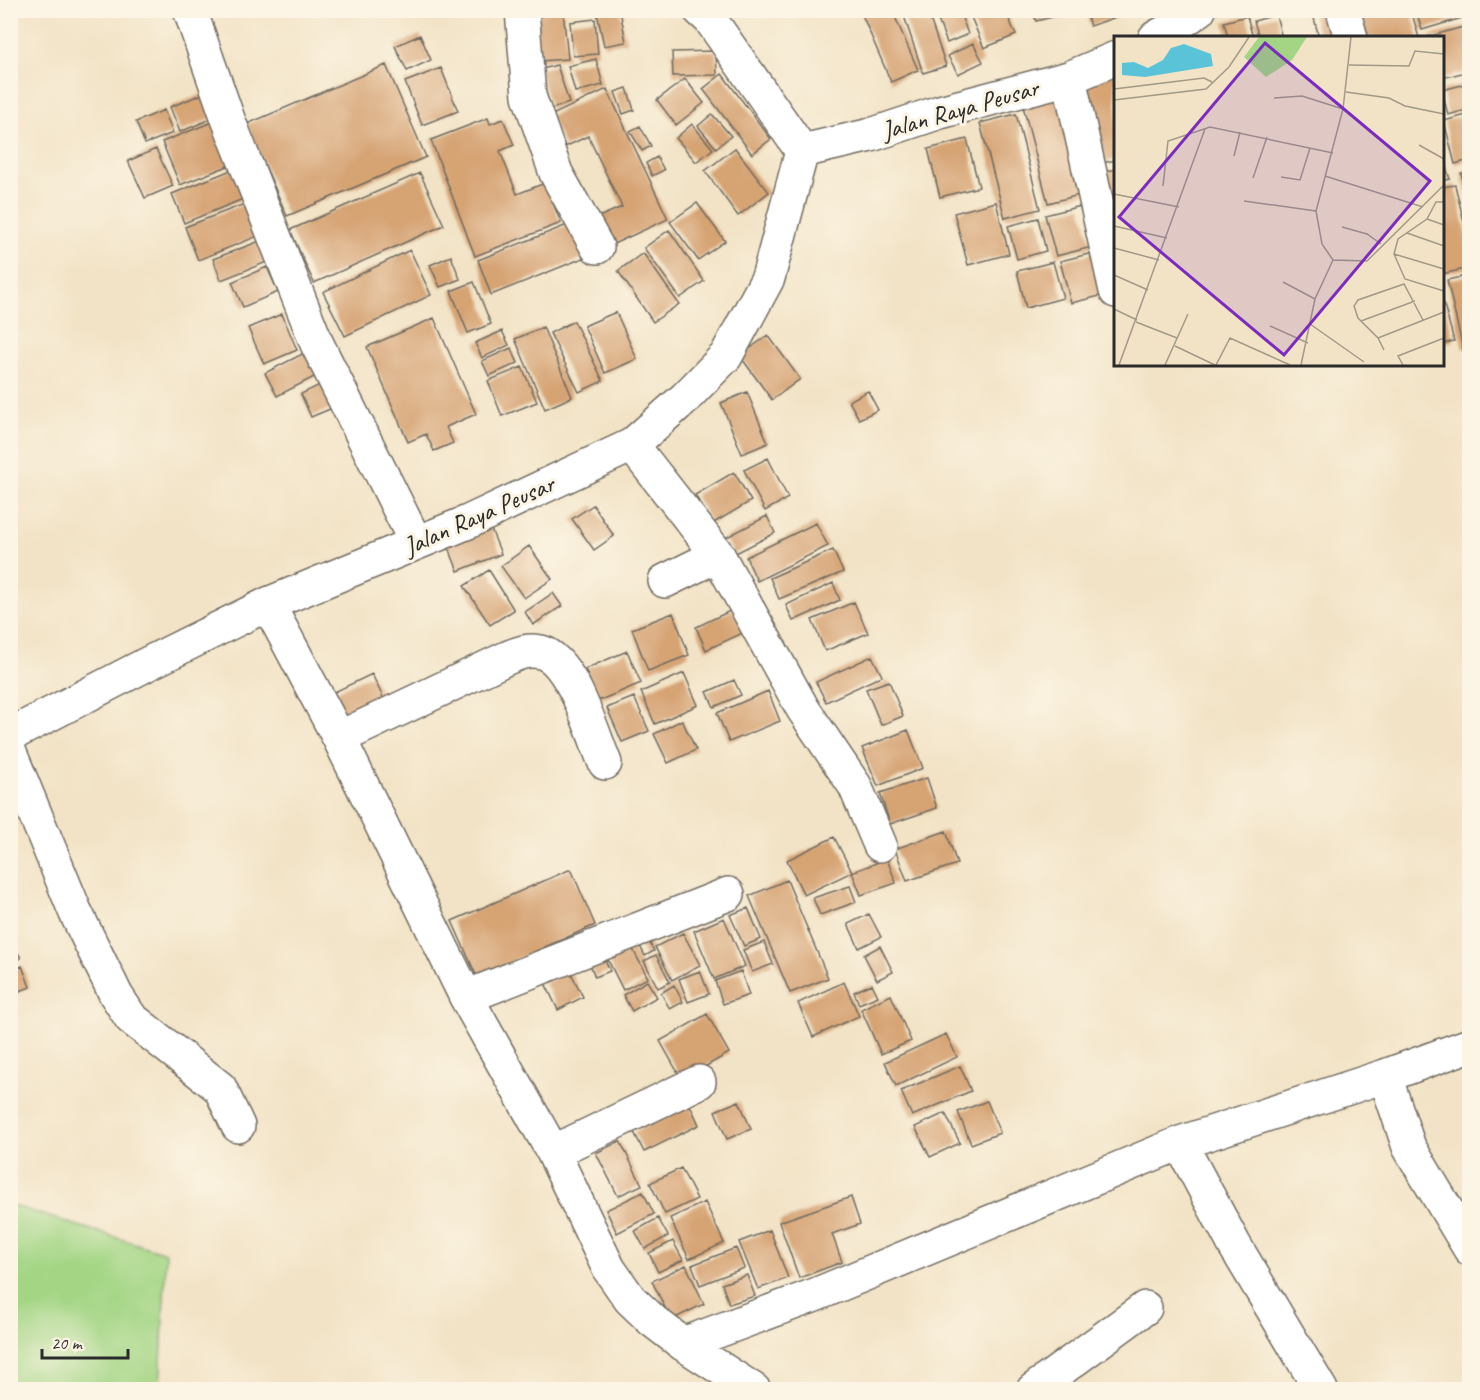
<svg xmlns="http://www.w3.org/2000/svg" width="1480" height="1400" font-family="Caveat,sans-serif">
  <style>
    .green { fill: #a3d584; stroke: #678058; stroke-width: 1.5 }
    .building { fill: #d6a373 }
    .lines { fill: none; stroke-linecap: round; stroke-linejoin: round }
    .minor-casing { stroke: #716b61; stroke-width: 36 }
    .minor { stroke: #fff; stroke-width: 33 }
    .labels { text-anchor: middle; dominant-baseline: central; stroke-width: 6; stroke-linejoin: round; paint-order: stroke }
    .street-label { font-size: 26px; fill: #2b2b2b; stroke: #fcf5e5 }
    .inset-road { fill: none; stroke: #a29988; stroke-width: 1.5 }
    .view { fill: #7b2cbf; fill-opacity: 0.15; stroke: #7b2cbf; stroke-width: 3 }
    .inset-edge { fill: none; stroke: #2b2b2b; stroke-width: 3 }
  </style>
  <rect width="100%" height="100%" fill="#fcf5e5"/>
  <filter id="ink" filterUnits="userSpaceOnUse"><feTurbulence type="fractalNoise" baseFrequency=".0167" numOctaves="2"/><feDisplacementMap in="SourceGraphic" scale="12" xChannelSelector="R" yChannelSelector="G"/><feConvolveMatrix kernelMatrix="1 2 1 2 8 2 1 2 1" color-interpolation-filters="sRGB"/></filter>
  <filter id="wash" filterUnits="userSpaceOnUse"><feTurbulence type="fractalNoise" baseFrequency=".008" numOctaves="4" result="noise"/><feDisplacementMap in="SourceGraphic" scale="24" xChannelSelector="R" yChannelSelector="G"/><feGaussianBlur stdDeviation="1.35" result="paint"/><feColorMatrix in="noise" values="0 0 0 0 0 0 0 0 0 0 0 0 0 0 0 0 0 1.4 0 .05"/><feComposite in="paint" operator="in"/></filter>
  <g filter="url(#wash)">
    <rect width="100%" height="100%" fill="#f2e3c6"/>
    <path class="green" d="M11 1205 166 1253 160 1389H11Z"/>
    <g id="blocks">
      <path class="building" d="M534 10H563L568 59 539 61Z
        M608 10H620L626 42 604 46 597 13Z
        M860 10H892L918 70 891 82Z
        M911 10H927L946 66 923 73 903 13Z
        M934 10H959L968 34 947 43Z
        M968 10H1005L1016 35 984 48Z
        M1033 10H1064L1065 14 1036 21Z
        M1085 10H1131V12L1090 26Z
        M1312 10H1336L1343 38H1319Z
        M1366 10H1411L1419 38H1360L1353 14Z
        M1416 10H1460L1462 18 1422 30Z
        M1276 15 1282 38H1259L1254 21Z
        M1247 16 1253 38H1228L1224 22Z
        M595 19 598 54 573 56 570 22Z
        M1470 25V71L1442 78V38L1427 37Z
        M420 35 431 60 407 71 395 46Z
        M973 43 983 62 958 74 948 56Z
        M716 51 717 75 673 76 672 52Z
        M596 59 603 85 575 92 568 66Z
        M386 65 426 157 287 216 247 124Z
        M557 65 569 103 551 109 539 70Z
        M441 68 458 111 422 125 405 82Z
        M1116 72V160L1102 163 1080 81Z
        M722 74 771 139 752 154 703 89Z
        M685 79 704 103 676 125 657 100Z
        M1466 84 1470 96V109L1448 115 1442 90Z
        M627 88 634 110 623 114 615 92Z
        M607 89 668 219 607 247 594 219 622 207 588 136 565 147 550 116Z
        M210 91 220 115 180 132 170 107Z
        M1064 91 1091 192 1048 203 1022 102Z
        M164 110 173 133 145 144 136 122Z
        M712 114 731 136 716 148 698 126Z
        M1016 114 1040 209 1005 218 980 123Z
        M1470 114V160L1455 164 1444 121Z
        M488 118 490 124 503 119 514 145 500 151 517 194 545 183 561 223 475 256 431 140Z
        M220 119 238 162 180 185 162 142Z
        M692 124 713 149 696 162 676 138Z
        M640 126 651 146 642 151 630 131Z
        M967 139 979 187 940 197 928 149Z
        M735 148 769 192 738 216 705 171Z
        M156 149 173 186 145 198 128 161Z
        M1442 156 1450 179 1442 181Z
        M657 157 664 170 652 176 646 163Z
        M236 168 248 197 184 223 172 194Z
        M1116 169V208L1110 210 1100 173Z
        M1470 171V203H1469L1461 173Z
        M420 173 444 225 314 283 290 230Z
        M1455 185 1470 247V268L1442 274V187Z
        M255 200 268 232 198 260 185 227Z
        M996 202 1009 254 968 265 954 213Z
        M697 203 725 241 698 260 670 222Z
        M1081 206 1092 247 1056 256 1045 215Z
        M1038 218 1046 251 1017 259 1008 226Z
        M580 220 593 254 491 295 478 260Z
        M669 230 704 281 680 298 644 248Z
        M268 238 277 258 221 280 213 259Z
        M410 250 431 295 345 336 323 292Z
        M643 253 679 304 653 322 618 271Z
        M1093 253 1104 295 1071 303 1060 261Z
        M451 256 460 279 440 287 430 265Z
        M1053 262 1063 298 1026 308 1017 271Z
        M267 267 278 292 243 307 232 282Z
        M1470 275V348L1463 349 1447 280Z
        M474 282 491 324 468 333 451 291Z
        M1443 301 1454 341 1442 344V302Z
        M616 312 637 359 605 373 584 326Z
        M282 314 297 350 264 364 248 328Z
        M434 318 476 414 446 427 453 443 434 451 426 434 408 442 367 347Z
        M574 321 603 381 579 392 550 333Z
        M543 327 572 397 545 409 515 339Z
        M502 331 509 345 482 358 475 343Z
        M768 335 800 379 772 400 740 356Z
        M511 348 518 363 489 376 482 361Z
        M312 349 324 372 277 396 265 373Z
        M522 367 537 402 502 416 488 381Z
        M326 382 337 406 311 417 301 394Z
        M868 391 878 410 859 419 849 401Z
        M747 392 768 443 742 454 721 403Z
        M768 458 788 498 765 511 744 470Z
        M734 472 751 501 712 524 695 495Z
        M593 505 614 536 594 550 572 519Z
        M767 516 775 533 734 554 725 538Z
        M816 523 828 546 757 581 746 557Z
        M489 524 501 554 458 571 446 541Z
        M529 546 552 579 524 598 501 566Z
        M833 550 843 572 779 599 770 578Z
        M489 570 514 610 490 625 464 586Z
        M833 583 840 600 793 621 786 605Z
        M553 593 562 606 533 625 525 612Z
        M854 602 868 633 825 651 812 620Z
        M734 609 745 632 706 650 696 627Z
        M673 613 689 655 648 671 632 629Z
        M627 651 641 683 598 701 585 669Z
        M872 656 882 676 826 702 816 682Z
        M684 673 698 705 655 724 641 692Z
        M372 674 386 704 340 725 326 696Z
        M734 680 741 695 714 707 707 692Z
        M889 681 903 716 881 725 866 689Z
        M768 691 780 721 729 742 717 713Z
        M634 697 649 731 622 742 607 708Z
        M682 720 696 750 668 763 654 734Z
        M908 730 923 768 878 786 862 748Z
        M927 778 937 808 890 824 880 793Z
        M946 831 957 864 907 881 895 849Z
        M834 837 852 872 804 895 787 860Z
        M887 859 896 883 861 895 852 872Z
        M571 869 595 925 477 977 452 921Z
        M787 880 828 978 790 993 749 896Z
        M850 886 856 902 820 915 813 898Z
        M748 908 761 939 744 946 730 915Z
        M869 914 881 937 859 948 848 924Z
        M724 918 745 966 714 979 694 931Z
        M683 933 700 965 672 980 655 947Z
        M647 938 654 951 645 956 638 942Z
        M10 939 21 958 10 964Z
        M764 942 773 964 752 972 743 950Z
        M630 944 648 978 623 990 606 956Z
        M880 946 893 972 877 980 864 955Z
        M656 955 670 982 658 988 644 961Z
        M604 957 610 971 595 977 589 962Z
        M22 966 30 987 10 995V971Z
        M570 971 583 997 558 1010 545 983Z
        M700 971 709 994 688 1002 679 979Z
        M741 971 749 995 723 1004 715 981Z
        M647 981 657 997 632 1011 623 995Z
        M844 982 859 1016 813 1037 798 1003Z
        M872 984 878 996 859 1004 854 992Z
        M674 985 683 1002 670 1009 661 993Z
        M891 995 911 1041 881 1054 861 1009Z
        M707 1014 729 1053 682 1080 660 1041Z
        M946 1034 957 1057 896 1086 885 1062Z
        M960 1066 971 1091 912 1116 901 1091Z
        M739 1101 751 1129 727 1139 715 1111Z
        M987 1101 1000 1133 971 1144 958 1112Z
        M690 1105 699 1125 644 1152 634 1132Z
        M945 1113 960 1143 930 1157 915 1127Z
        M620 1141 642 1185 618 1196 596 1153Z
        M681 1168 697 1199 665 1214 650 1183Z
        M643 1192 654 1214 617 1233 606 1210Z
        M851 1197 860 1224 832 1234 842 1262 799 1278 779 1222Z
        M705 1202 724 1243 689 1259 670 1218Z
        M658 1218 668 1236 645 1249 635 1231Z
        M770 1230 788 1278 758 1289 739 1242Z
        M673 1241 683 1260 658 1272 649 1253Z
        M736 1248 744 1268 700 1285 692 1265Z
        M686 1265 704 1304 671 1320 652 1281Z
        M747 1275 755 1296 729 1304 722 1284Z"/>
    </g>
  </g>
  <g filter="url(#ink)">
    <use href="#blocks" fill-opacity="0" stroke="#716b61" stroke-width="1.5"/>
    <g class="lines">
      <g class="minor-casing">
        <path id="minor" d="M190 10 228 119 317 344 416 543
          M522 10 529 96 556 173 597 247
          M1343 10 1351 38
          M1155 38 1176 26 1199 10
          M1069 78 1116 291
          M802 151 871 135 940 112 1069 78 1116 58
          M632 445 718 555 803 709 855 786 880 845
          M665 581 718 555
          M268 604 339 738 466 997 553 1152 609 1269 630 1299 653 1321 683 1344 754 1390
          M10 735 149 663 268 604 468 522 632 445 685 398 726 356 768 278 802 151 710 19 700 10
          M339 738 509 657C519 653 529 649 541 652 572 660 593 735 605 763
          M10 753 75 911 116 995 131 1018 220 1088 238 1126
          M466 997 728 894
          M1385 1076 1409 1147 1470 1249
          M1180 1143 1235 1246 1321 1390
          M553 1152 699 1082
          M683 1344 815 1295 1180 1143 1385 1076 1470 1045
          M1033 1390 1145 1308"/>
      </g>
      <use href="#minor" class="minor"/>
    </g>
  </g>
  <g class="labels">
    <g class="street-label">
      <text transform="translate(960 109) rotate(-16)">Jalan Raya Peusar</text>
      <text transform="translate(479 515) rotate(-24)">Jalan Raya Peusar</text>
    </g>
  </g>
  <g transform="translate(1114 36)">
    <rect width="330" height="330" fill="#f2e3c6"/>
    <path d="M145 1H193L178 24 152 41 130 21Z" fill="#a3d584"/>
    <path d="M70 8 97 18 99 30 31 41 8 39V27L20 26 34 32 49 24 57 12Z" fill="#5bc3d8"/>
    <path class="inset-road" d="M237 1 229 73 202 175 208 208 219 224 253 225 330 149M235 29 295 30 301 15 330 18M0 53 90 42 98 46M232 56 275 62 291 70 330 78M160 62 188 60 229 73M0 64 92 53 115 31 135 1M305 109 330 123M120 120 126 96M211 140 309 171M167 141 186 144 196 112M139 142 153 101M49 150 54 105 96 91 219 117M0 158 65 171M130 165 202 175M330 166H322L313 183 284 203 280 218 330 233M313 183 330 189M0 190 53 202M228 191 253 198 267 208M293 197 330 210M0 212 45 224M280 218 291 243 330 255M0 239 34 254M169 246 201 263M0 273 23 284M247 285 301 265M22 286 63 302M196 288 250 326M156 290 194 307M264 302 330 276M61 310 101 329M270 314 264 302 244 282 240 270 244 264 290 248 309 284M5 329 91 93M51 329 74 278M102 329 116 302 176 329M187 329 201 263 219 224M289 329 284 320 330 302"/>
    <path class="view" d="M151 7 316 145 170 319 5 181Z"/>
    <rect width="330" height="330" class="inset-edge"/>
  </g>
  <rect width="1480" height="1400" fill="none" stroke="#fcf5e5" stroke-width="36"/>
  <path d="M42 1349v9h86v-9" fill="none" stroke="#2b2b2b" stroke-width="3"/>
  <text x="51" y="1349" font-size="18" fill="#2b2b2b" stroke="#fcf5e5" stroke-width="4.5" paint-order="stroke">20 m</text>
</svg>
